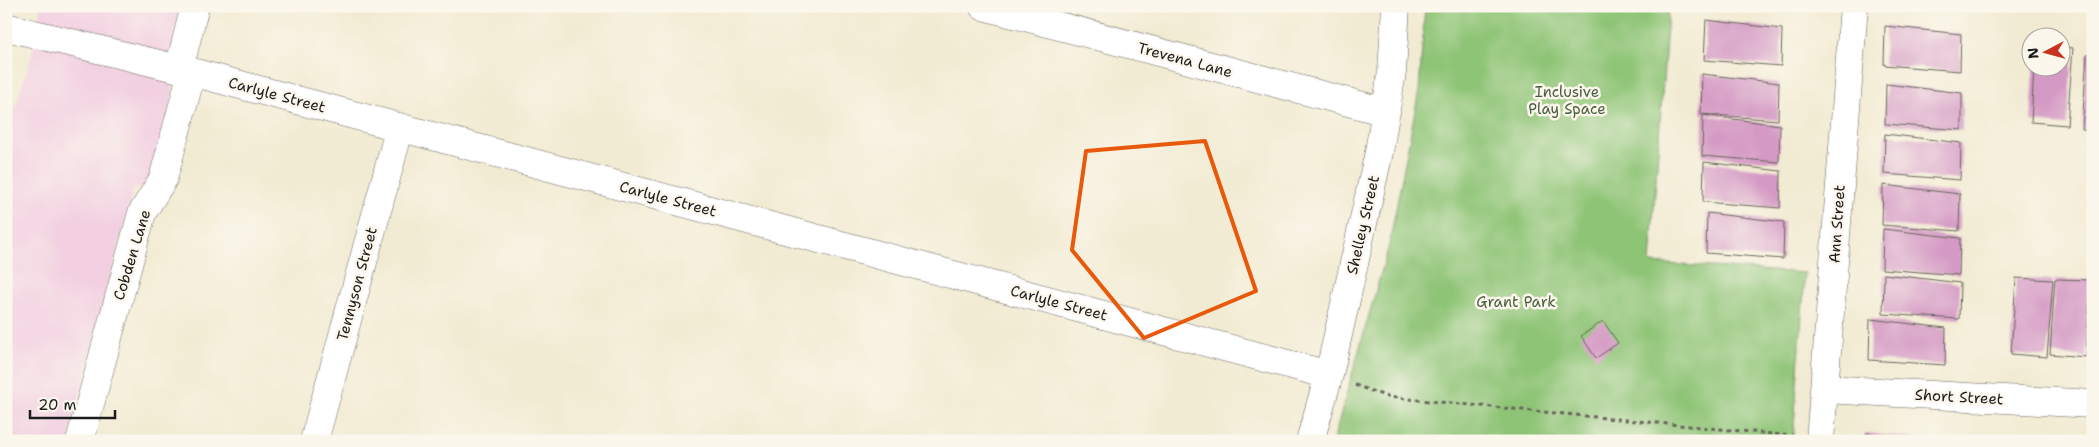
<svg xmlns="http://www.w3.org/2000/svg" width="2099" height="447" font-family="'Shantell Sans',sans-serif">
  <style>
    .built { fill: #f2cfe1 }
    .green { fill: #8ec476; stroke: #557049 }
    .building { fill: #d499c4 }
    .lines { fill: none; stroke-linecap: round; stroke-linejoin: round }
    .minor-casing { stroke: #67645c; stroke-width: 29 }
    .path { stroke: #67645c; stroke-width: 3; stroke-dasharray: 4 4; stroke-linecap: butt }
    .minor { stroke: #fff; stroke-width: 28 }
    .marked { fill: none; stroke: #e8590c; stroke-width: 4; stroke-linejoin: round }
    .labels { text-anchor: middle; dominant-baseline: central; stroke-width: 5; stroke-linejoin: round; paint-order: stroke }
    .street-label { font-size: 15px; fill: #1c1c1c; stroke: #fbf7ec }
    .park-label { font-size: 15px; fill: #4a5f40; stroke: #fbf7ec }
  </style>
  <rect width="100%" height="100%" fill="#fbf7ec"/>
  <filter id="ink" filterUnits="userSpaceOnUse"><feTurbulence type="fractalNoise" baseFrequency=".02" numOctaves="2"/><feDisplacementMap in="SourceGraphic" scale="10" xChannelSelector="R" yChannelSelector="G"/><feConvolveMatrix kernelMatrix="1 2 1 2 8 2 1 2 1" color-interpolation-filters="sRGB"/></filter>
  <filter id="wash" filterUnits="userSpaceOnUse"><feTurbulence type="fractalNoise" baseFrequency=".0096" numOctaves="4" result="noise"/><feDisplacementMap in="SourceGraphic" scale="20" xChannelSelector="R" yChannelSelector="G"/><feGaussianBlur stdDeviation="1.12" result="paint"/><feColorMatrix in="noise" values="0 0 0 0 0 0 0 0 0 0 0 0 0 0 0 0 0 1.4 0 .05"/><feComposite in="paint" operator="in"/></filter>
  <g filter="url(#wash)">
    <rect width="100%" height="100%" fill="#f2ebd3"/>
    <path class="built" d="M41 6H181L174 33 172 101 149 185 133 190 68 441H6V135L31 58Z"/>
    <path class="green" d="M1425 6H1612L1668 12 1650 263 1805 273 1793 441H1333L1389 245 1419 90Z"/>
    <g id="blocks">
      <path class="building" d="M1754 6H1784V10L1754 8Z
        M1706 20 1782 29 1781 66 1704 60Z
        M1885 26 1961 34 1960 71 1884 65Z
        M2062 47 2073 48 2067 125 2031 122 2034 68H2062Z
        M2087 54H2093V130L2082 129Z
        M1702 74 1779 83 1778 120 1701 114Z
        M1886 84 1962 93V130L1885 124Z
        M1703 115 1780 125 1779 162 1702 156Z
        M1885 134 1961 143 1960 180 1884 174Z
        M1704 162 1781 171 1780 208 1703 202Z
        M1883 185 1960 194 1959 231 1882 225Z
        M1707 213 1784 222 1783 259 1706 253Z
        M1883 229 1960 238 1959 275 1882 269Z
        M1884 274 1960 283 1959 319 1883 314Z
        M2016 278 2053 280 2047 357 2011 354Z
        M2055 279 2091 280 2086 357 2050 354Z
        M1870 319 1946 328 1945 365 1869 360Z
        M1603 321 1618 343 1596 358 1581 336Z
        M1866 433 1923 440V441H1865Z"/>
    </g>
  </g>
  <g filter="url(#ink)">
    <use href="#blocks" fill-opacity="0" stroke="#67645c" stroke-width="1"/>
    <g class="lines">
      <g class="minor-casing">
        <path id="minor" d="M983 6 1386 112
          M6 27 192 72 1329 375
          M179 69 195 6
          M1825 389 2093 404
          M80 441 142 213 163 179 192 72
          M314 441 400 127
          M1310 441 1329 375 1379 152 1392 72 1396 6
          M1820 441 1854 6"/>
      </g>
      <path class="path" d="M1355 385 1388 397 1793 436"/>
      <use href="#minor" class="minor"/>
    </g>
  </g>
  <path class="marked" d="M1205 141 1256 291 1144 338 1072 250 1086 151Z"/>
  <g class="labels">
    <g class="street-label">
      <text transform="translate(1185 60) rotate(15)">Trevena Lane</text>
      <text transform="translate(277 95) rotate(15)">Carlyle Street</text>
      <text transform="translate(668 199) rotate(15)">Carlyle Street</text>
      <text transform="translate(1837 224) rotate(-86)">Ann Street</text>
      <text transform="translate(1363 225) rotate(-77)">Shelley Street</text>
      <text transform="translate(132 255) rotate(-73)">Cobden Lane</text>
      <text transform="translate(357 284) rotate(-75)">Tennyson Street</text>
      <text transform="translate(1059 303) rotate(15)">Carlyle Street</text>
      <text transform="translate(1959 397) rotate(3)">Short Street</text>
    </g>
    <g class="park-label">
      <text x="1567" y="92">Inclusive<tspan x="1567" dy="17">Play Space</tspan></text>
      <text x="1516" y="302">Grant Park</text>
    </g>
  </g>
  <rect width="2099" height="447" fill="none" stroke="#fbf7ec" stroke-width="25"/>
  <g transform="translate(2046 52) rotate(264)"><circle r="24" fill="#fbf7ec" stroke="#a29f99"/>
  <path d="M0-4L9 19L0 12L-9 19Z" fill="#c8321e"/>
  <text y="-8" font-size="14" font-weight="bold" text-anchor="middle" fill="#1c1c1c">N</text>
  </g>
  <path d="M30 410v8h85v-8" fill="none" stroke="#1c1c1c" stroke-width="2.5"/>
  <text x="38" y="410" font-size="15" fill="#1c1c1c" stroke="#fbf7ec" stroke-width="4" paint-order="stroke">20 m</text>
</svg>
